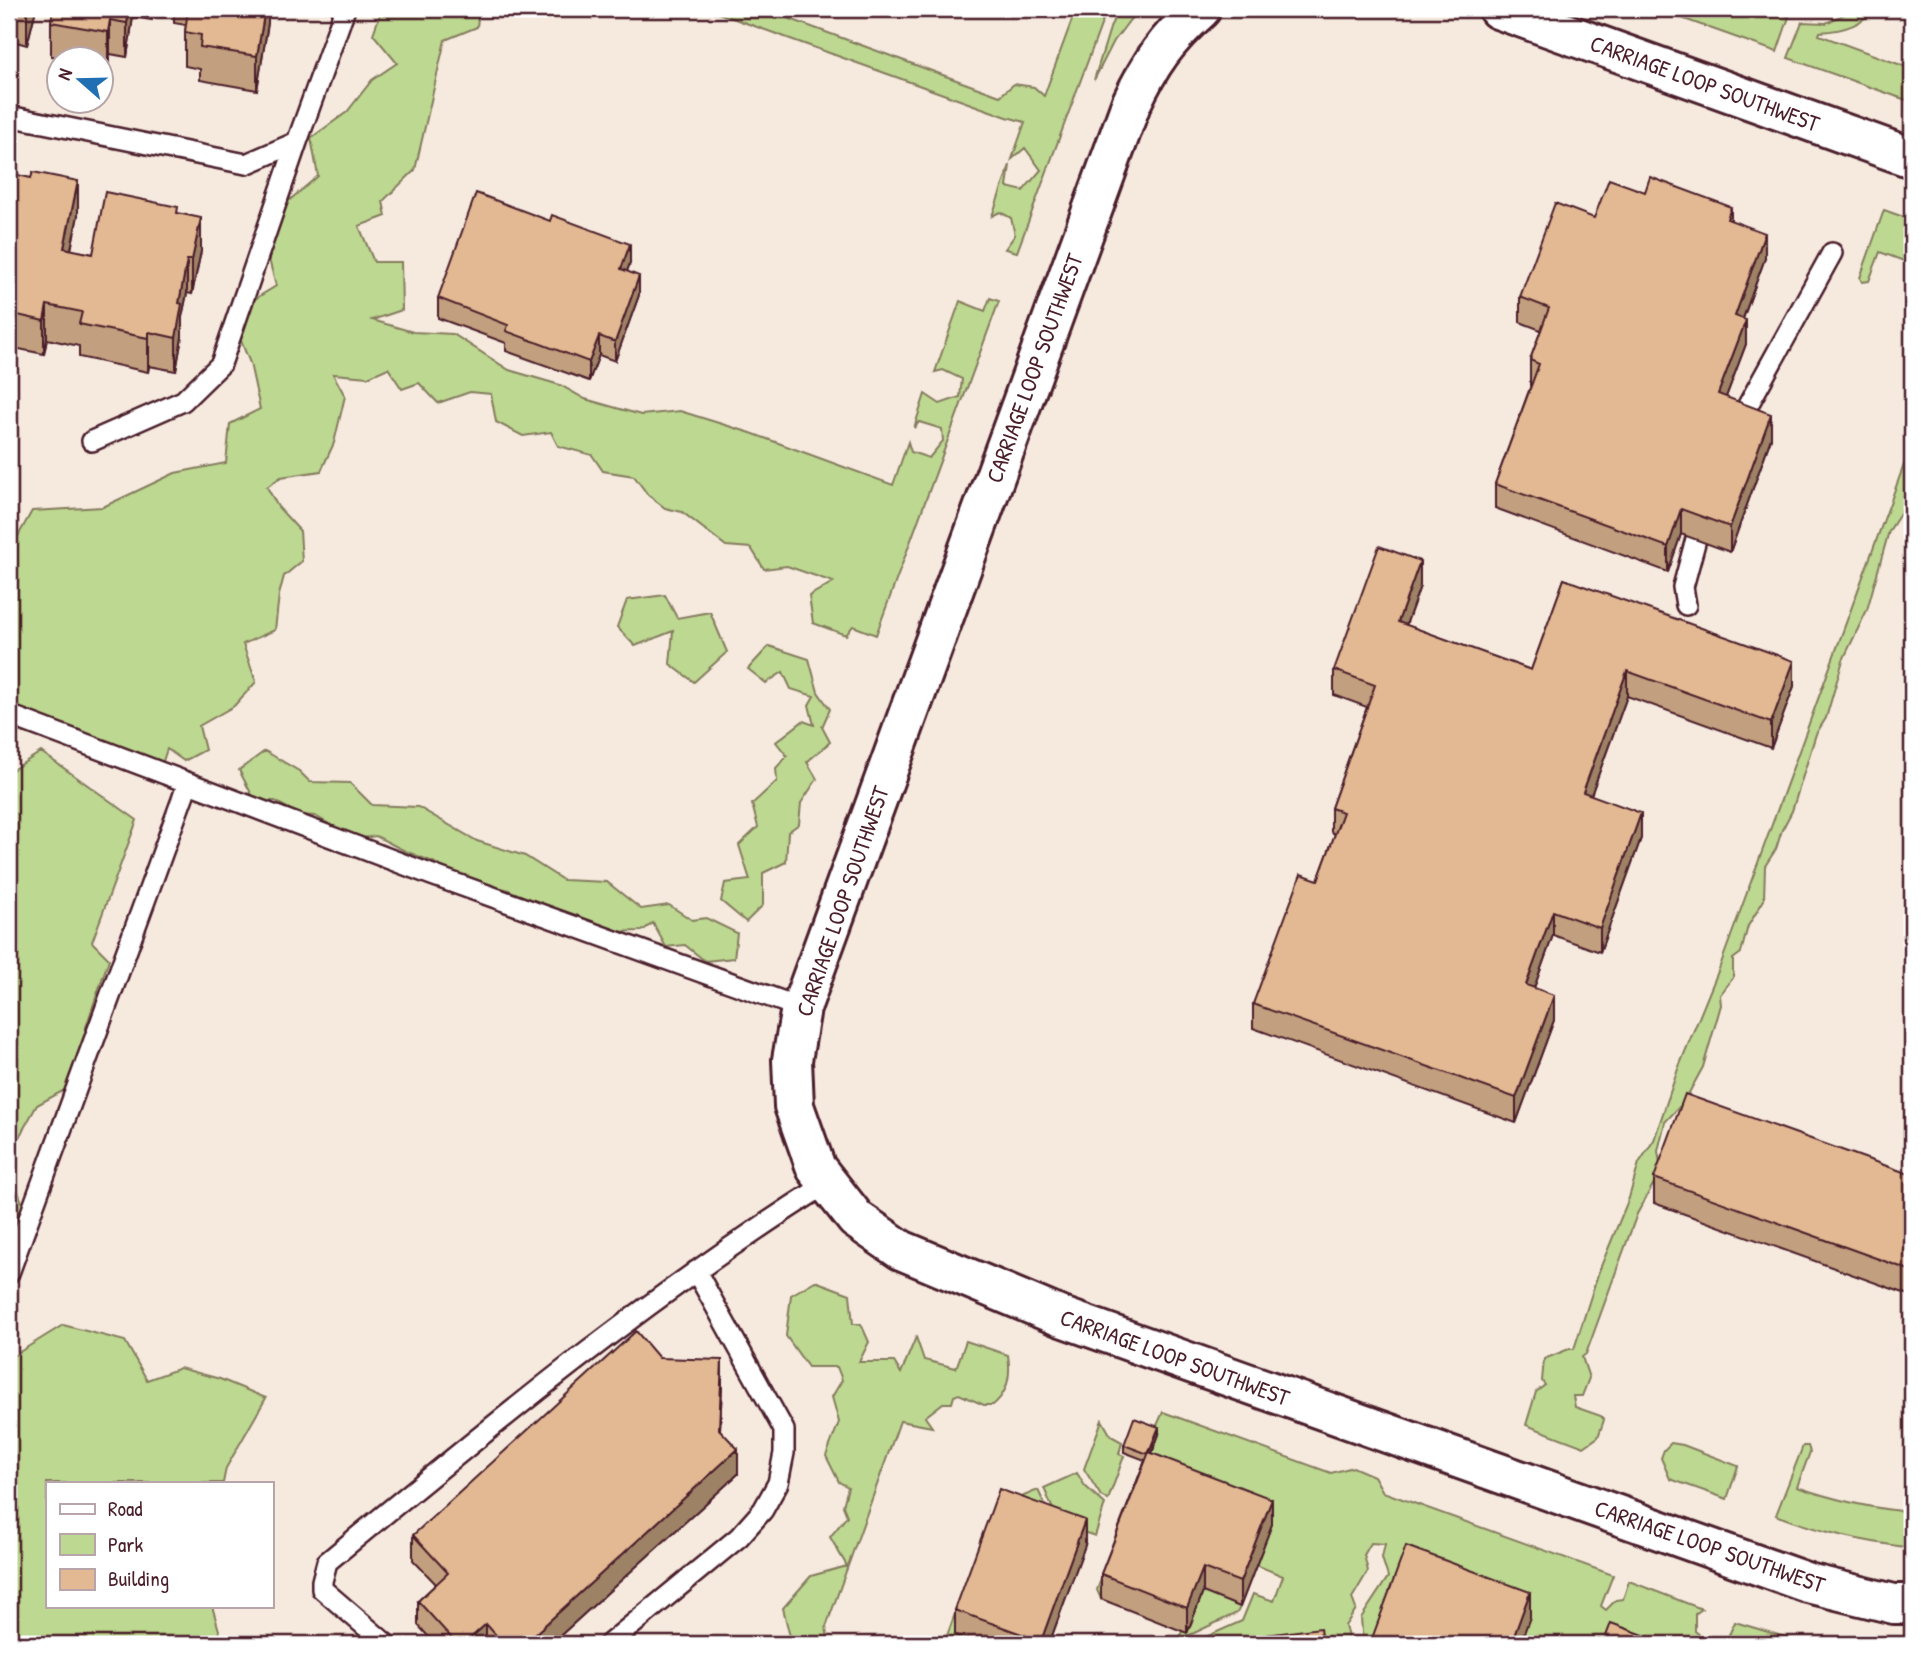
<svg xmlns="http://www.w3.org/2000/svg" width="1921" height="1653" font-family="'Patrick Hand',sans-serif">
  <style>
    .green { fill: #bdd890; stroke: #847c5e; stroke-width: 2 }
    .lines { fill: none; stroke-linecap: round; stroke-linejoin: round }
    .service-casing { stroke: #4a1f2b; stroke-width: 24 }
    .minor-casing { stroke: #4a1f2b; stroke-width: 44 }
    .service { stroke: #fff; stroke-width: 19 }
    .minor { stroke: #fff; stroke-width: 38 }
    .wall { fill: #c29f7e; stroke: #4a1f2b; stroke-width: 2 }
    .shaded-wall { fill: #9e8266; stroke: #4a1f2b; stroke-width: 2 }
    .building { fill: #e2b992; stroke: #4a1f2b; stroke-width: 2 }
    .labels { text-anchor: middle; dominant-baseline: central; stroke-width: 5; stroke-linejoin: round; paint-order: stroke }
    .street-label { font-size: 23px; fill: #4a1f2b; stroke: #fff }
  </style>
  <rect width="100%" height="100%" fill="#f6eade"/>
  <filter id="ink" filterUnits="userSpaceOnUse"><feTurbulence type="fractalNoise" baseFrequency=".0143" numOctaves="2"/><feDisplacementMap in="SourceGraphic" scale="14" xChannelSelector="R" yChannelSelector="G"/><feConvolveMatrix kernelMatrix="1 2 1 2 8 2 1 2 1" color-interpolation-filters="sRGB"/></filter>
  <g filter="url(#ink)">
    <path class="green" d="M382 9H479L477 27 445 40 415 170 383 201 386 216 359 226 374 262H401L402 310 372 320 413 332 453 334 509 370 560 385 585 399 641 415 680 411 751 433 893 485 908 442 911 452 929 458 943 441 942 429 919 422 914 428 925 394 940 404 960 397 962 379 943 370 935 372 960 301 985 311 990 298 999 301 876 635 853 626 846 635 813 623 809 596 833 582 787 566 764 569 751 548 726 546 682 512 665 508 648 495 634 476 603 471 592 455 558 446 551 432 523 436 496 422 491 394 470 392 438 403 419 383 402 389 388 368 368 377 333 374 345 396 334 443 321 471 281 477 267 487 278 507 300 531 302 561 284 576 279 595 275 630 243 644 256 682 234 706 199 726 205 750 184 761 167 749 163 761 144 773 122 764 116 744 84 747 65 726 38 737 9 729V552L32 511 103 507 175 473 226 463 230 424 260 409 250 363 230 314 276 286 260 225 318 176 311 138 347 112 372 80 397 63 373 34Z
      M707 9H763L1000 96 1014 84 1034 87 1044 96 1076 9H1107L1017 252 1005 249 1015 235 1011 218 1000 212 992 216 1010 165 1007 187 1023 191 1041 170 1025 148 1012 159 1025 122 1007 117Z
      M1119 9H1138L1114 41 1094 80 1111 25Z
      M1656 9H1753L1768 14 1769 12 1766 9H1776L1789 17 1777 52Z
      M1855 9 1872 10C1861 27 1838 31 1820 32L1819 35 1912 69V102L1788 58 1802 22 1826 23Z
      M1884 210 1912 220V264L1880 252 1869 281 1862 282 1860 278Z
      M1912 443V464L1906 478 1902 511 1889 531 1867 610 1843 660 1826 718 1816 734 1792 811 1782 830 1776 849 1765 866 1764 900 1748 926 1741 953 1733 959V978L1720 995 1721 1005 1703 1067 1684 1102 1665 1122 1658 1151 1661 1170 1637 1214 1586 1354 1582 1357 1589 1378 1582 1396H1573L1575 1407 1601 1416 1604 1420 1598 1437 1584 1447 1526 1425 1536 1392 1545 1385 1542 1381 1544 1359 1569 1349H1574L1599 1271 1629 1198 1639 1163 1654 1140 1678 1069 1719 969Z
      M665 595 677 618 710 612 727 652 694 682 670 664 673 631 635 646 617 627 627 600Z
      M769 646 809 659 818 692 830 709 822 727 830 742 807 762 817 779 801 803 799 824 788 832 786 862 763 873V905L746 922 721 901 725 883 750 880 739 845 758 827 752 804 777 781 776 768 787 756 776 742 803 721 814 725 809 705 814 696 791 689 783 672 766 683 748 669Z
      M265 751 299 771 310 782 350 783 372 805 418 807 477 841 525 856 563 880 607 882 641 909 669 905 692 920 706 918 737 933 734 958 705 961 685 945 666 947 653 923 642 931 608 932 583 918 542 905 506 889 466 882 433 862 405 851 376 836 356 839 315 816 300 815 275 801H255L239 770Z
      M41 752 137 820 92 942 109 959 85 1030 92 1075 37 1105 9 1155V772Z
      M9 1166 26 1214 9 1241Z
      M815 1281 850 1294 853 1324H861L869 1342 859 1362H894L901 1373 916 1337 924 1360 956 1368 966 1341 1008 1355C1011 1374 1008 1393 993 1405H984L959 1394 954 1396 952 1403H943L925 1417 932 1427 900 1421 826 1627 829 1644H789L791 1641 783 1608 811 1576 847 1566 830 1537 847 1516 843 1506 848 1487 839 1482 826 1456 839 1422 832 1397 842 1380 837 1367H808L786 1336 791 1295Z
      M63 1325 125 1341 147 1380 180 1368 220 1379 266 1398 226 1468 223 1483H47V1606H212L220 1634 213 1644H9V1475L17 1473 9 1416 13 1356Z
      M1163 1412 1331 1473 1353 1467 1374 1476 1383 1492 1613 1575 1601 1606 1606 1610 1616 1600 1623 1599 1629 1581 1702 1609 1695 1614V1631L1711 1644H1520L1529 1616 1379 1644H1363L1361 1618 1388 1577 1382 1558 1385 1544 1371 1543 1364 1555 1368 1571 1352 1598 1356 1609 1345 1626 1350 1644H1190L1242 1621 1253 1594 1274 1601 1283 1576 1256 1565 1149 1477 1101 1599 1097 1590 1145 1460 1149 1461 1159 1434 1154 1432Z
      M1102 1420 1111 1436 1122 1442 1119 1454 1124 1456 1108 1500 1101 1496 1084 1469Z
      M1671 1443 1683 1445 1738 1466 1727 1499 1670 1479 1661 1458 1664 1450Z
      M1803 1446H1808L1810 1452 1797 1487C1835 1500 1872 1509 1912 1512V1548C1865 1542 1821 1533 1776 1515Z
      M1077 1473 1085 1486 1105 1504 1095 1536 1059 1524 1044 1488Z
      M1038 1490 1054 1524 955 1634 981 1644H944L993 1509Z
      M1203 1592 1240 1607 1237 1613 1179 1640 1182 1631 1188 1632Z
      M1735 1622 1805 1643 1813 1644H1711L1727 1639Z"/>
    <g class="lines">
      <g class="service-casing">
        <path id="service" d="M9 116 246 164 297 142 345 9
          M1737 425 1832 253
          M92 441 183 401 221 364 297 142
          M1686 605 1683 587 1696 539
          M9 715 432 875 801 1008
          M9 1273 188 783
          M386 1644 322 1589V1581L327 1562C489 1428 649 1295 828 1183
          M609 1644 739 1537 763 1510 778 1483 784 1453V1430L696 1271"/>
      </g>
      <g class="minor-casing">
        <path id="minor" d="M1201 9C1167 39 1150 63 1131 104L801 1008 792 1060 794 1106 816 1168 856 1219 901 1250 1059 1316 1808 1583 1894 1604H1912
          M1498 9 1912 158"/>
      </g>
      <use href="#service" class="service"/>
      <use href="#minor" class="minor"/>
    </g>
    <path class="wall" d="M9 9H36L27 45 9 40Z
      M53 9H165L164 17 153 15 152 20 133 17 127 57 110 54 108 65 102 64V60H72L51 56V22Z
      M174 9H268V23L257 90 200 80V69L185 66V32L186 25 174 23Z
      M9 173 78 215 71 250 93 254 178 213 201 251 192 294 187 293 182 317V337L176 371 149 366 148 372 79 357V346L47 339 44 354 9 347Z
      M1645 192 1731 221 1765 258 1743 319 1746 344 1726 397 1771 438 1730 552 1681 534 1668 572 1495 508V484L1531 385H1530V360L1541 330 1520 322V297L1594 218Z
      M630 263 627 271 639 295 615 361 599 355 589 381 506 351V343L438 318V298Z
      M1564 579 1794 686 1771 748 1627 696 1591 795 1641 838 1600 952 1553 935 1534 988 1554 1020 1516 1123 1253 1028V1004L1318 880 1335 834 1331 832V808L1367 707 1334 695V670L1420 586 1406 625 1531 670Z
      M1912 633V670L1908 659V634Z
      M1912 1175V1296L1654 1203V1178Z
      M659 1358 722 1385 720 1430 738 1474 551 1644H435L418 1625V1601L436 1584 413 1560V1535Z
      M1159 1434 1152 1453 1272 1524 1240 1607 1203 1592 1187 1633 1101 1599V1574L1145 1460 1124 1452V1445Z
      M1085 1545 1049 1644H981L955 1635V1610Z"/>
    <path class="shaded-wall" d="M28 9H36L27 45V11Z
      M130 9H133V17L127 57V23Z
      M265 9H268V23L257 90V56Z
      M110 20V54L108 65V32Z
      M78 181V215L64 282V248Z
      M1731 207V232L1727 219Z
      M201 218V251L192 294V260Z
      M1765 233V258L1735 340V316Z
      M630 244V263L621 288V269Z
      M187 260V293L182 317V337L176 371V338L179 303Z
      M639 276V295L615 361V342Z
      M47 305V339L44 354V321Z
      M1746 320V344L1718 418V394Z
      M149 332V366L148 372V338Z
      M599 336V355L589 381V362Z
      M1771 414V438L1730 552V527Z
      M1681 509V534L1668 572V547Z
      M1420 561V586L1398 647V622Z
      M1794 661V686L1771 748V723Z
      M1627 671V696L1583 817V792Z
      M1641 813V838L1600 952V928Z
      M1553 911V935L1526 1010V985Z
      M1554 995V1020L1516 1123V1098Z
      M722 1360V1385L719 1453V1429Z
      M1159 1427V1434L1149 1461V1455Z
      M738 1449V1474L551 1644H524Z
      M1272 1499V1524L1240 1607V1582Z
      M1085 1520V1545L1049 1644H1041V1641Z
      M1203 1568V1592L1187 1633V1608Z
      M1530 1592V1617L1520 1644H1511Z
      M486 1624V1644H464Z"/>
    <path class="building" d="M53 9H130L127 23 110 20 108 32 51 22Z
      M188 9H265L257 56 200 47 201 35 185 32Z
      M33 172 78 181 64 248 93 254 105 192 178 207 177 213 201 218 192 260H187L179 303 182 304 176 338 149 332 148 338 79 324 82 312 47 305 44 321 9 313V173L31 178Z
      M1650 177 1731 207 1727 219 1765 233 1735 316 1746 320 1718 394 1771 414 1730 527 1681 509 1668 547 1495 484 1539 364 1530 360 1549 308 1520 297 1555 203 1594 218 1609 179 1645 192Z
      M476 193 550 221 552 215 630 244 621 269 639 276 615 342 599 336 589 362 506 331 508 325 438 298Z
      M1379 546 1420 561 1398 622 1531 670 1564 579 1794 661 1771 723 1627 671 1583 792 1641 813 1600 928 1553 911 1526 985 1554 995 1516 1098 1253 1004 1301 874 1318 880 1343 812 1331 808 1375 685 1334 670Z
      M1912 633V645L1908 634Z
      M1685 1094 1912 1175V1271L1654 1178Z
      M636 1331 659 1358 722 1360 719 1429 738 1449 524 1644H504L486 1624 464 1644H457L418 1601 448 1573 413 1535Z
      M1134 1418 1159 1427 1148 1454 1124 1445Z
      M1149 1452 1272 1499 1240 1582 1203 1568 1187 1608 1101 1574Z
      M999 1489 1085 1520 1041 1641 955 1610Z
      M1406 1546 1530 1592 1511 1644H1370Z
      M1611 1623 1668 1644H1603Z
      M1320 1628 1322 1644H1195Z"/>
  </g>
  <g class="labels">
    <g class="street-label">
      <text transform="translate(1705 83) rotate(20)">CARRIAGE LOOP SOUTHWEST</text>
      <text transform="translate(1034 368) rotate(-70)">CARRIAGE LOOP SOUTHWEST</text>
      <text transform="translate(842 901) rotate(-71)">CARRIAGE LOOP SOUTHWEST</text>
      <text transform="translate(1175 1357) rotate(20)">CARRIAGE LOOP SOUTHWEST</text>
      <text transform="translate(1710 1546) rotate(19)">CARRIAGE LOOP SOUTHWEST</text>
    </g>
  </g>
  <rect width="1921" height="1653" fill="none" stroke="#fff" stroke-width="35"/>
  <rect x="18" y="18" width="1886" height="1618" fill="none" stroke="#4a1f2b" stroke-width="2.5" filter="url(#ink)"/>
  <rect x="46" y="1482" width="228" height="126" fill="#ffffff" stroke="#b7a5aa" stroke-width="2"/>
  <rect x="60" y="1504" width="35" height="10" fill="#ffffff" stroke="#b7a5aa" stroke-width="2"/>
  <text x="108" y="1516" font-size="21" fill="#4a1f2b">Road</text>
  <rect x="60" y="1534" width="35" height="21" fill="#bdd890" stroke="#b7a5aa" stroke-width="2"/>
  <text x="108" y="1552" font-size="21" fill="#4a1f2b">Park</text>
  <rect x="60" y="1569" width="35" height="21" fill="#e2b992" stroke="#b7a5aa" stroke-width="2"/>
  <text x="108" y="1586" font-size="21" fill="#4a1f2b">Building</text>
  <g transform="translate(80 80) rotate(290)"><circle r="33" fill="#ffffff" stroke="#b7a5aa" stroke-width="2"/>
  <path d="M0-5L12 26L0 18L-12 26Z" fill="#1f6fb2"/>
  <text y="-10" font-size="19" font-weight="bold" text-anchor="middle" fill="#4a1f2b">N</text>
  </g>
</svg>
